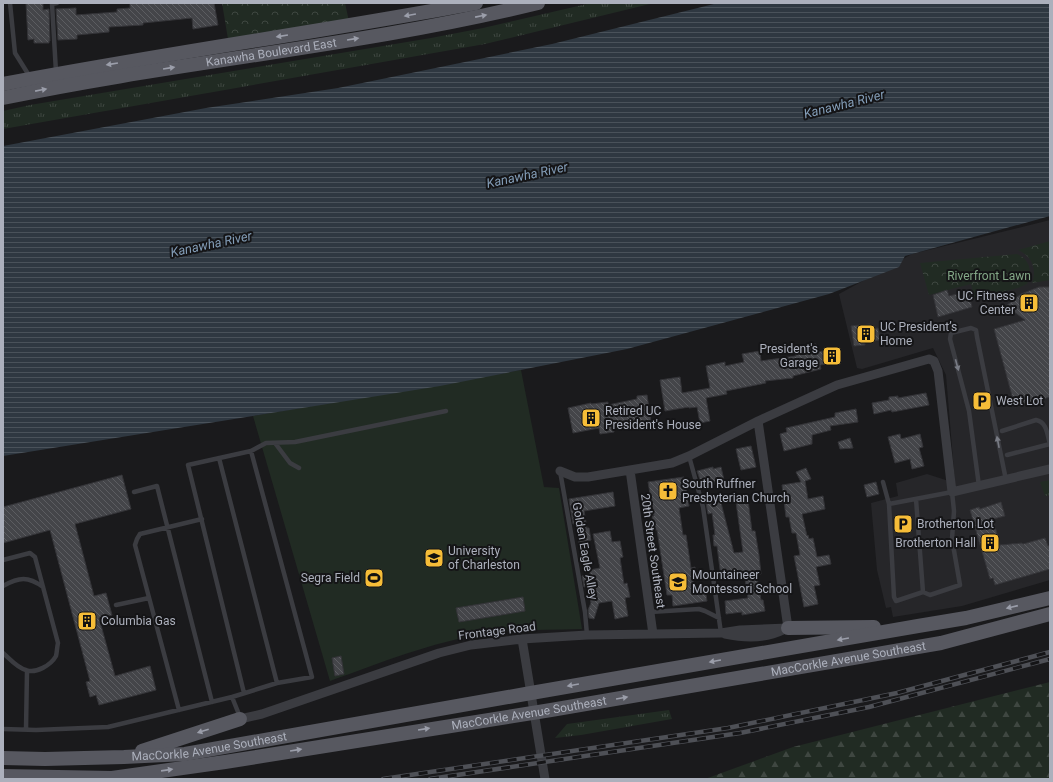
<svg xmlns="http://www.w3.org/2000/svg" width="1053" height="782" font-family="Roboto,sans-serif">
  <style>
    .built { fill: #262629 }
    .grass { fill: url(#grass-tufts) }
    .forest { fill: url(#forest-firs) }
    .park { fill: url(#park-crowns) }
    .pitch { fill: #212b23 }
    .water { fill: url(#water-rules) }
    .building { fill: url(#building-back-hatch); stroke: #343438 }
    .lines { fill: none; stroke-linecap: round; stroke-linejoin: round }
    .service { stroke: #3b3c41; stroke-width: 4.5 }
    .minor { stroke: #3b3c41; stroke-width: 9 }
    .primary { stroke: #575860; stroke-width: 14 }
    .rail-casing { stroke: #4e5056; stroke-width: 4.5 }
    .rail { stroke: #151517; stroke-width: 3; stroke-dasharray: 9; stroke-linecap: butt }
    .oneway { fill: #9b9eaa }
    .oneway2 { fill: #797c85 }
    .labels { text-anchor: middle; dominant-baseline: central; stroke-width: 4; stroke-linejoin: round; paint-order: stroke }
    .street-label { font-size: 12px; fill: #acb0bc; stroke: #151517 }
    .park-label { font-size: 12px; fill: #83a787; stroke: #151517 }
    .poi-label { font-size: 12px; fill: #acb0bc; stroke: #151517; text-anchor: start }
    .water-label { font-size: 13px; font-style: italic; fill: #839db7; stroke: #151517 }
  </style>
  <defs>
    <pattern id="grass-tufts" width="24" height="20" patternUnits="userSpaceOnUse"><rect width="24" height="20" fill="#212b23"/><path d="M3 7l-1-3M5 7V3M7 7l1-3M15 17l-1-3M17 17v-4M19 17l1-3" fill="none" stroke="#3f4741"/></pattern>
    <pattern id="forest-firs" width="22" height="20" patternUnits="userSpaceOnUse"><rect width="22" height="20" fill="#212b23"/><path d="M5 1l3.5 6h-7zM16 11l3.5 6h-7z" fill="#3f4741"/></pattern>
    <pattern id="park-crowns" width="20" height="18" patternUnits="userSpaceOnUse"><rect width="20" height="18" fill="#212b23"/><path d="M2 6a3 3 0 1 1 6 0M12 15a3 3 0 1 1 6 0" fill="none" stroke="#3f4741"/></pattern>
    <pattern id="water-rules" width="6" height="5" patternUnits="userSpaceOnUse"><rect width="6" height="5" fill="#2f3841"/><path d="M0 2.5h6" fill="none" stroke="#4a525a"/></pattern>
    <pattern id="building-back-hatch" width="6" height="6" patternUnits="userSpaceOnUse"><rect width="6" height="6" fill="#444549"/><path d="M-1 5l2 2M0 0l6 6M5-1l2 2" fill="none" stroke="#5c5d61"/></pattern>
  </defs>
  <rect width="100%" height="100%" fill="#1a1a1c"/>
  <path class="built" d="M1050 220V580L962 606 893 617 891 607 886 608 877 570 871 503 898 496 896 483 927 474 955 483 946 375 933 348 862 369 857 368 839 294 912 254Z"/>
  <path class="grass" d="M591 3H654L485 44 3 129V111L30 105 431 38 483 28Z
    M1050 480V495L1045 496 1040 482Z
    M669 710 672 719 581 735 555 738 567 724Z"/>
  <path class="forest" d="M1050 682V779H705L793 747Z"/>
  <path class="park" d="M222 3H345L350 26 229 45Z
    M1050 241V280L1032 283C1037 269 1032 256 1018 250Z
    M1017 254C1030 259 1033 273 1027 284L1018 288 975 299 971 284 929 295 920 263Z"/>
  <path class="pitch" d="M521 370 544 487 559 488 582 629C550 630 517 629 485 634 431 642 380 663 330 681L253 416Z"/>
  <path class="water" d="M718 3H1050V216L905 256 899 267 829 294 627 349 440 386 3 456V146L206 108 338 88 552 44Z"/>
  <path class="building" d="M26 3H43V10L49 9 50 41H49V43H34V39L28 40Z
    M130 3H214L218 25 193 29 192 18 143 23V25L109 27V32L77 35V39L58 40 56 9 76 8V15L117 12V9L130 8Z
    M1039 287H1050V397L1015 407 994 329 1025 320 1006 306 1021 294Z
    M947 290 949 296 965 292 966 295H969L972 307 938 317 933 295Z
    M870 324 871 329 878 328 880 340 865 342V345L854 346 851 326Z
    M816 344 818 352 838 348 841 362 820 365 821 369 793 376V378L765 381 766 383 726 391 727 394 706 398 710 421 700 423 697 407 689 408V407L665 411 660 380 680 377 682 393 710 388 706 366 725 362V366L744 362 742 354 760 351 761 361 796 356 795 348Z
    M926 393 929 405 892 412 891 410 874 414 872 403 889 400V397L898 396V398Z
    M647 395 651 422 632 426 631 421 613 424 614 432 600 434 599 428 573 433 568 408 591 403V404L608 402V405L637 399V396Z
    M856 409 858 422 830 426 831 430 812 435V444L784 451 780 434 787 432 786 428 835 417V413Z
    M900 434 901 439 920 434 923 447 919 448 924 466 912 469 910 459 895 463 888 437Z
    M850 438 853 448 840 449 838 442Z
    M751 446 756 467 741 470 736 449Z
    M713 467V469L721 467 724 480 714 482V485L703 488 697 471Z
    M806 468 811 479 805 481 808 499 823 496 825 509 802 514 807 536 808 535 809 539 813 538 817 557 829 555 831 564 816 567 820 585 814 586 818 604 804 607 794 556 800 555 796 533H792L789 517H786L782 485 801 482 796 472Z
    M122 475 131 509 75 524 94 596 106 593 112 615 99 618 115 676 150 666 156 690 99 705 96 695 90 697 86 682 90 681 50 530 3 543V507Z
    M684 477 689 506 679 508 683 535H686L691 568 695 567 696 575 692 576 695 591 705 589 707 601 673 606 672 595H667L657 530H654L652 516H654L648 482Z
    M876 482 879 494 867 497 864 485Z
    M613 492 615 506 584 511 587 528H589L591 540 579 543 576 523 573 524 569 499Z
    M720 499 734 553 743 552 736 502 748 500 752 531H755L759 555 761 574 758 575 757 577 761 600H763L765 611 742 615V612L726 614 725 601 748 598 745 579 738 580 737 575 721 577 717 546H714L713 535H715L712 513 708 514 706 503Z
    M1001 502 1005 516 993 519 1000 545 1022 543 1023 544 1045 538 1048 546 1050 545V569L995 585 993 578 990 579 970 510 979 507 980 509Z
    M610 531 612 542 620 541 623 557 620 558 624 584 627 583 630 597 625 598 628 616 615 619 612 601 599 603 594 619 589 618 588 610 591 603 588 586 584 587 582 576 590 575V570L600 568 593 534Z
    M523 597 525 611 459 622 456 608Z
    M341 656 344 674 335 676 332 658Z"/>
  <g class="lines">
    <path class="service" d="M10 3 15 53 30 77
      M56 72 52 4 57 3
      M1002 431 1036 420C1047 422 1047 434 1050 444
      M275 443 290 463 299 468
      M251 451 266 443 295 442 446 411
      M1007 455 1050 444
      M689 456 703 507 721 633
      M219 458 277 683
      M560 471 585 612 587 635
      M883 482 889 504 894 597 896 601 923 592 930 595 960 585 952 539 954 511 952 492 889 504
      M979 486 969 411 950 339 951 333 971 328 976 330 977 337 1006 480
      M134 492 157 486 212 702
      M916 499 923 592
      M3 560 30 553 35 557 58 643C57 647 57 652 56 656 51 665 36 674 26 670 17 668 10 659 3 653
      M3 586C19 577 28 576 43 587
      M116 605 149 598
      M650 612 699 609 705 611 719 618
      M179 710 135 545 137 539 140 534 202 519
      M240 717 232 697 277 683 312 677 251 451 188 465 244 693
      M3 729 36 730 108 727 232 697
      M26 729 27 671"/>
    <path class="minor" d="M758 421 788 628
      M630 470 653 634
      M560 471 575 477H588L672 463 689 456 758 421 837 385 929 359 934 361 938 371 952 492 1050 469
      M725 634C744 638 765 639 783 630
      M522 639 545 779
      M240 719 262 714 439 653 471 645 522 639 587 635 721 633 740 630 788 628"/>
    <g class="primary">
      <path d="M3 84C160 54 319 32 476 3"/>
      <path id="s1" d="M3 98C180 61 362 46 538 3"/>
      <path d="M788 628 874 627"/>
      <path d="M142 751 240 719"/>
      <path id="s2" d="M3 758 45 759 124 757 185 754 531 693 918 626 966 618 1050 598"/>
      <path id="s3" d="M3 776 112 778 225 762 551 710 941 643 1050 614"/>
    </g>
    <g class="rail-casing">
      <path id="rail" d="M383 779 728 728 897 693 1050 652
        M430 779 740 733 869 707 1050 659"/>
    </g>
    <use href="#rail" class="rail"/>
  </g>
  <defs><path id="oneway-solid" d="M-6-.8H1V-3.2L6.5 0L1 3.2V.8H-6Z"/></defs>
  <g class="oneway">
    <use href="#oneway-solid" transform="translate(410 15) rotate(170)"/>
    <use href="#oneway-solid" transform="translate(481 16) rotate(-11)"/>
    <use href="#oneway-solid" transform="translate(282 36) rotate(171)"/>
    <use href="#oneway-solid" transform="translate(353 39) rotate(-9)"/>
    <use href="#oneway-solid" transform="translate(112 64) rotate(171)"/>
    <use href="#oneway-solid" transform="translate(169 68) rotate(-9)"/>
    <use href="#oneway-solid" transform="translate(41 90) rotate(-11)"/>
    <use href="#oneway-solid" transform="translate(1012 607) rotate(167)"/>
    <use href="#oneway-solid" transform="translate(843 639) rotate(170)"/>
    <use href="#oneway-solid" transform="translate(715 661) rotate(170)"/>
    <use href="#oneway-solid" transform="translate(573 685) rotate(170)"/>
    <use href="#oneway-solid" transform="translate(622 698) rotate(-10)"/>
    <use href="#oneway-solid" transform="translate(424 729) rotate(-9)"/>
    <use href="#oneway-solid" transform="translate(203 731) rotate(162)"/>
    <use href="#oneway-solid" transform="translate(296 750) rotate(-9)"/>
    <use href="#oneway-solid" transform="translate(167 770) rotate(-8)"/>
  </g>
  <g class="oneway2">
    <use href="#oneway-solid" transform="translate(957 365) rotate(75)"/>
    <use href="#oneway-solid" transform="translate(998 442) rotate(-101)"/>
  </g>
  <defs>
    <g id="building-square" transform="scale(1)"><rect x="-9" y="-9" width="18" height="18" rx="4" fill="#f6bd38" stroke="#151517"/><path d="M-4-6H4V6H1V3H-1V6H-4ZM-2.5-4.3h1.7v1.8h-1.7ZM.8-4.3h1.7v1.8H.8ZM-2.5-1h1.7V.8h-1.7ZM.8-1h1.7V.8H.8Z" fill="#111"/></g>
    <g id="parking-square" transform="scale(1)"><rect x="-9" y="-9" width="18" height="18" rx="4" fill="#f6bd38" stroke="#151517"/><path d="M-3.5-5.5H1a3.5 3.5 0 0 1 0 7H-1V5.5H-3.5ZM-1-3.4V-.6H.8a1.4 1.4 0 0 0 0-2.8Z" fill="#111"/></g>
    <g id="church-square" transform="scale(1)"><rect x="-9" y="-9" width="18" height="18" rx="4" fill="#f6bd38" stroke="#151517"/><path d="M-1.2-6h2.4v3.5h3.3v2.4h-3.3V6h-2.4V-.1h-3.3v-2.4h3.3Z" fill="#111"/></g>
    <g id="university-square" transform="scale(1)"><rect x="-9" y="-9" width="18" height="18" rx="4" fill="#f6bd38" stroke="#151517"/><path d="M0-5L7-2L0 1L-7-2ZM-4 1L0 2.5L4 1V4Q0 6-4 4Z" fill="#111"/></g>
    <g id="stadium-square" transform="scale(1)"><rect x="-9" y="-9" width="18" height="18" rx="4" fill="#f6bd38" stroke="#151517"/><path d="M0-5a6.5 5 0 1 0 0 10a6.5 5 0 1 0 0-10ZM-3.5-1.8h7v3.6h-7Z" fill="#111"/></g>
    <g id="school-square" transform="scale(1)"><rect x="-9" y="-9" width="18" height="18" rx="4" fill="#f6bd38" stroke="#151517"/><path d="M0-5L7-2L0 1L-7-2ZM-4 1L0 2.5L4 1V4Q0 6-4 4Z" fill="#111"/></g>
  </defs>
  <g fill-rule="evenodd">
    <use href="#building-square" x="1029" y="303"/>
    <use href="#building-square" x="866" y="334"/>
    <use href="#building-square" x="832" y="356"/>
    <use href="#parking-square" x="982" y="401"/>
    <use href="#building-square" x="591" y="418"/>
    <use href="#church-square" x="668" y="491"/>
    <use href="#parking-square" x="903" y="524"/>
    <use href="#building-square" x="990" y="543"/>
    <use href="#university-square" x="434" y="558"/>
    <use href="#stadium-square" x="374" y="578"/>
    <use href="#school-square" x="678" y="582"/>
    <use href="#building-square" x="87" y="621"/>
  </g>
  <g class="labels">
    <g class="street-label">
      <text stroke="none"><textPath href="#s1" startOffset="272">Kanawha Boulevard East</textPath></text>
      <text transform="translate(585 551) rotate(80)">Golden Eagle Alley</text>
      <text transform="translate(653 551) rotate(82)">20th Street Southeast</text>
      <text transform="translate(497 631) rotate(-7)">Frontage Road</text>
      <text stroke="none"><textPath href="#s3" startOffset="855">MacCorkle Avenue Southeast</textPath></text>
      <text stroke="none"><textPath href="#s3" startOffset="531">MacCorkle Avenue Southeast</textPath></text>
      <text stroke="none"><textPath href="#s2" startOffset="207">MacCorkle Avenue Southeast</textPath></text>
    </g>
    <g class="park-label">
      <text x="989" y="276">Riverfront Lawn</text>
    </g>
    <g class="poi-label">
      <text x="1015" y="296" text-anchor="end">UC Fitness<tspan x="1015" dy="14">Center</tspan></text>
      <text x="880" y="327">UC President’s<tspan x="880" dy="14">Home</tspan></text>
      <text x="818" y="349" text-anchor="end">President's<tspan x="818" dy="14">Garage</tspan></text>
      <text x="996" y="401">West Lot</text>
      <text x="605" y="411">Retired UC<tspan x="605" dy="14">President's House</tspan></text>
      <text x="682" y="484">South Ruffner<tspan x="682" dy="14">Presbyterian Church</tspan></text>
      <text x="917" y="524">Brotherton Lot</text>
      <text x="976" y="543" text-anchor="end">Brotherton Hall</text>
      <text x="448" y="551">University<tspan x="448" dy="14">of Charleston</tspan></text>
      <text x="692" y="575">Mountaineer<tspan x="692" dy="14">Montessori School</tspan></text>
      <text x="360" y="578" text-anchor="end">Segra Field</text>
      <text x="101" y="621">Columbia Gas</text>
    </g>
    <g class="water-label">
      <text transform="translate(844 104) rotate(-14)">Kanawha River</text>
      <text transform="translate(527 175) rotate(-12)">Kanawha River</text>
      <text transform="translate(211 244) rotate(-12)">Kanawha River</text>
    </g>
  </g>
  <rect width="1053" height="782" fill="none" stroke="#acb0bc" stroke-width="8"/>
</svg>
